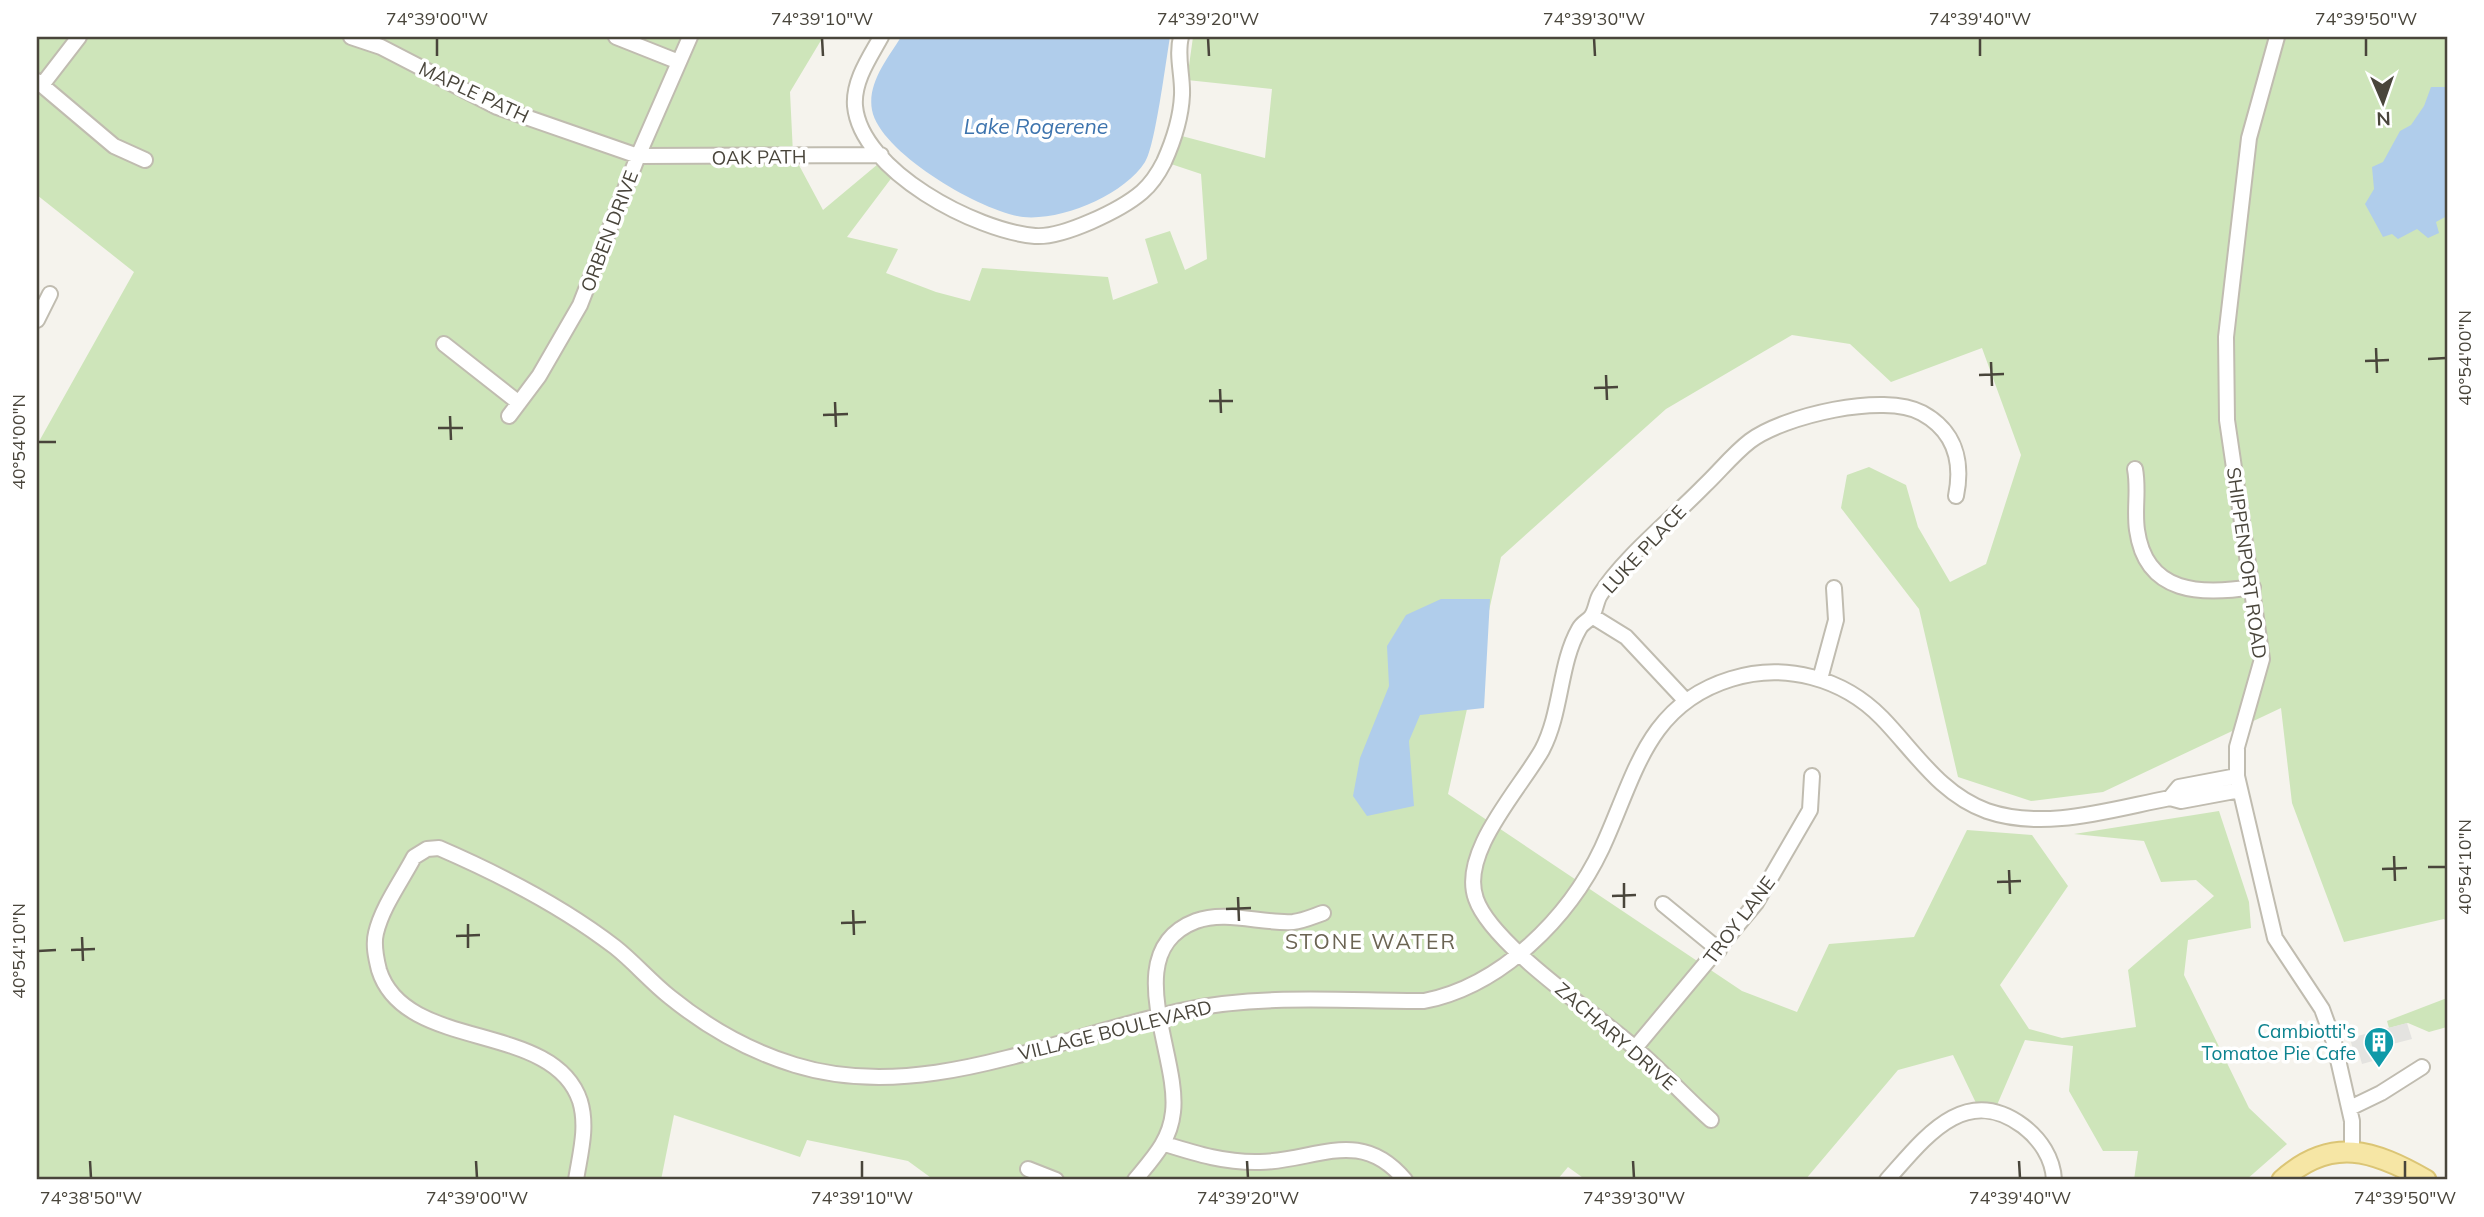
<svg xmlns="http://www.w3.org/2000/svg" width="2484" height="1217" font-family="Mulish,sans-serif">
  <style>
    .green { fill: #cee5ba }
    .parking { fill: #e4e3e0 }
    .water { fill: #b0cdeb }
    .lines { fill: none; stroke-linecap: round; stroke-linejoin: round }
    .minor-casing { stroke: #c0bcb0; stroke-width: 18 }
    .major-casing { stroke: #dbc575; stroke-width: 23 }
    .minor { stroke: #fff; stroke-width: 14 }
    .major { stroke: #f6e6a5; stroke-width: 19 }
    .ticks { fill: none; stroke: #49453b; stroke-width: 2.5 }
    .labels { text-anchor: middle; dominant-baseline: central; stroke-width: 7; stroke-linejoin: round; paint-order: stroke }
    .street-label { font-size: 19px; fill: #49453b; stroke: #fff }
    .culture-label { font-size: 19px; fill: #0d838f; stroke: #fff; text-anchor: end }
    .water-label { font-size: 21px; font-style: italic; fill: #3c73ad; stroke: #fff }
    .neighbourhood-label { font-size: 21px; letter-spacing: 2px; fill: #6b6453; stroke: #fff }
    .neatline { fill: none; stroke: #49453b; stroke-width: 2.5 }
    .ticks-label { font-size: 18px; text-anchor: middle; fill: #49453b }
  </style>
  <rect width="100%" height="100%" fill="#f5f3ed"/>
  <path class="green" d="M37 37H823L790 92 793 154 823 210 884 159 896 172 847 237 898 249 886 273 936 292 970 301 982 268 1108 277 1113 300 1158 283 1145 239 1170 231 1185 270 1207 259 1201 174 1171 164 1178 135 1265 158 1272 89 1187 80 1193 37H2447V922L2444 919 2344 942 2292 803 2281 708 2103 792 2031 801 1958 777 1919 609 1841 508 1847 475 1869 467 1906 485 1918 527 1950 582 1986 564 2021 455 1982 348 1891 382 1850 344 1792 335 1666 409 1501 557 1448 794 1742 991 1797 1012 1829 944 1914 937 1967 830 2032 835 2068 886 2000 985 2029 1029 2062 1038 2136 1027 2128 970 2214 896 2196 880 2161 882 2144 841 2074 834 2219 811 2249 902 2251 928 2188 940 2184 975 2249 1108 2287 1144 2246 1180H2134L2138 1151H2103L2069 1091 2073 1046 2025 1040 1997 1105 1976 1103 1953 1055 1898 1070 1805 1180H1586L1568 1167 1557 1180H934L908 1161 807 1140 800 1157 674 1115 661 1180H37V445L134 272 37 195Z
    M2447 998V1027L2429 1032 2408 1023 2389 1028 2387 1021Z"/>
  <path class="parking" d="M2407 1023 2412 1039 2377 1048 2380 1059 2362 1064 2359 1053 2354 1054 2350 1038Z"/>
  <path class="water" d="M901 37H1170C1166 60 1155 148 1145 162 1124 195 1062 221 1023 217 982 212 880 153 872 110 867 83 888 58 901 37Z
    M2431 87H2447V216L2436 222 2439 233 2428 238 2417 229 2398 239 2392 234 2383 237 2365 204 2374 189 2372 167 2383 162 2400 131 2411 125 2424 106Z
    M1441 599H1490L1484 708 1420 715 1409 741 1414 806 1367 816 1353 796 1360 758 1389 686 1387 646 1406 615Z"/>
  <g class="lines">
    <g class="minor-casing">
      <path id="minor" d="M351 37 381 47 497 107 638 156 881 155
        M616 37 679 62
        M881 37C870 57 853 81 855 106 861 171 976 231 1035 236 1063 238 1121 210 1142 192 1150 185 1159 172 1164 162 1173 142 1181 117 1182 95 1183 76 1176 56 1181 37
        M2277 37 2249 138 2226 337 2227 420 2262 659 2237 747V776L2275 938 2322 1009 2334 1042 2352 1121V1152
        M37 81 114 146 145 160
        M42 85 79 37
        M37 320 50 294
        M444 344 519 403
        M509 416 539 376 580 305 638 156 690 37
        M2135 469C2139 490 2134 509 2137 530 2146 595 2202 595 2253 587
        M1592 616 1626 637 1685 700
        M1820 679 1836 620 1834 588
        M2170 798 2179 787 2237 776
        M1663 904 1719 950
        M1635 1048 1756 903 1810 810 1812 776
        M2350 1108 2381 1093 2422 1067
        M1711 1120C1685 1097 1662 1071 1635 1048 1596 1014 1492 945 1476 899 1459 853 1520 789 1542 750 1562 712 1559 664 1579 629 1582 623 1588 621 1591 617 1596 611 1596 601 1600 595 1622 559 1674 517 1704 486 1719 472 1733 454 1750 441 1783 416 1884 392 1922 413 1955 431 1963 461 1956 496
        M1165 1144C1197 1154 1226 1163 1260 1162 1316 1161 1360 1126 1405 1180
        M1028 1169 1056 1180
        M576 1180C580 1154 588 1127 580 1101 553 1020 405 1053 379 970 376 958 373 945 376 933 382 907 402 880 414 857L427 849 439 848C499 874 562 906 615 947 634 962 650 981 670 997 707 1027 749 1051 795 1065 924 1105 1060 1035 1185 1010 1262 994 1345 1001 1424 1001 1501 986 1569 918 1602 848 1635 777 1646 705 1731 679 1784 662 1843 678 1882 718 1915 752 1940 794 1987 811 2045 831 2112 809 2170 798L2181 801 2240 790
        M1135 1180C1153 1158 1170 1141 1173 1112 1180 1055 1117 951 1196 921 1226 910 1262 924 1293 922 1303 921 1314 916 1323 913
        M1887 1180C1923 1140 1964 1082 2023 1126 2040 1139 2053 1158 2054 1180"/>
    </g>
    <g class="major-casing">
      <path id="major" d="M2282 1180C2331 1136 2374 1150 2426 1180"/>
    </g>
    <use href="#minor" class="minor"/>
    <use href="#major" class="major"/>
  </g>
  <path class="ticks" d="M437 38V56M822 38 823 56M1208 38 1209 56M1594 38 1595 56M1980 38V56M2366 38V56M2376 348 2377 373M2428 359 2446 358M2365 361 2389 360M1991 362 1992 386M1606 375 1607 400M1979 375 2004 374M1594 388 1618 387M1220 389 1221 413M1209 401H1233M835 402 836 427M823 415 848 414M450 416 451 440M438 428H463M38 442H56M2394 856 2395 881M2428 867H2446M2382 869 2407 868M2009 870 2010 894M1997 882 2021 881M1624 883V908M1612 896 1636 895M1238 897 1239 921M1226 909 1251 908M853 910 854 935M841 923 866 922M468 924V948M456 936 480 935M82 937 83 961M71 950 95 949M38 951 56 950M90 1161 91 1178M476 1161 477 1178M862 1161V1178M1247 1161 1248 1178M1633 1161 1634 1178M2019 1161 2020 1178M2405 1161V1178"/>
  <defs>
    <g id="building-pin" transform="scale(1.575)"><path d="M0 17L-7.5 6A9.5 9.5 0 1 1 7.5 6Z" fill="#0f9aa8" stroke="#fff"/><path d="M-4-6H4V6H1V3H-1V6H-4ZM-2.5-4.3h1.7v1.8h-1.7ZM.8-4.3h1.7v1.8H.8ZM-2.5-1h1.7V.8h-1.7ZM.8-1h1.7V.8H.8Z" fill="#fff"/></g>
  </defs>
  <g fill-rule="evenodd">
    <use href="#building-pin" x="2379" y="1042"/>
  </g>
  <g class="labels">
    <g class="street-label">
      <text transform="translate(474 92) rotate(25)">MAPLE PATH</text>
      <text transform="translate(759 157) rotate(-1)">OAK PATH</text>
      <text transform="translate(609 231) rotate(-69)">ORBEN DRIVE</text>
      <text transform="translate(1644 549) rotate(-47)">LUKE PLACE</text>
      <text transform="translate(2247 563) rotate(82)">SHIPPENPORT ROAD</text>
      <text transform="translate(1739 920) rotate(-53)">TROY LANE</text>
      <text transform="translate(1115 1030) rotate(-14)">VILLAGE BOULEVARD</text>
      <text transform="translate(1616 1036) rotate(41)">ZACHARY DRIVE</text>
    </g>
    <g class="culture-label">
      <text x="2356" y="1031">Cambiotti's<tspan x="2356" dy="22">Tomatoe Pie Cafe</tspan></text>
    </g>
    <g class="water-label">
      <text x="1036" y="126">Lake Rogerene</text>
    </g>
    <g class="neighbourhood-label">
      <text x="1371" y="941">STONE WATER</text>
    </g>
  </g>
  <rect width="2484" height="1217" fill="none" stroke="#ffffff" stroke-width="77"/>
  <g transform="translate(2383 102) rotate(178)" stroke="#ffffff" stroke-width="5" paint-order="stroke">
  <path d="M0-5L12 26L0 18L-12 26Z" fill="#49453b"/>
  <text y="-10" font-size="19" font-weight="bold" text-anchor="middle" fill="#49453b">N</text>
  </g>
  <rect x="38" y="38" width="2408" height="1140" class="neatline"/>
  <g class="ticks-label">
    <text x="437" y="25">74°39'00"W</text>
    <text x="822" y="25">74°39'10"W</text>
    <text x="1208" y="25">74°39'20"W</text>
    <text x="1594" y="25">74°39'30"W</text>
    <text x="1980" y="25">74°39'40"W</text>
    <text x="2366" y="25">74°39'50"W</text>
    <text transform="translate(2465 358) rotate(-90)" y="6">40°54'00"N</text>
    <text transform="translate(19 442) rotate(-90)" y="6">40°54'00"N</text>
    <text transform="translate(2465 867) rotate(-90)" y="6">40°54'10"N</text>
    <text transform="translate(19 951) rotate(-90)" y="6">40°54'10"N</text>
    <text x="91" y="1204">74°38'50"W</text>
    <text x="477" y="1204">74°39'00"W</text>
    <text x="862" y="1204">74°39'10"W</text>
    <text x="1248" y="1204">74°39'20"W</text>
    <text x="1634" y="1204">74°39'30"W</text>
    <text x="2020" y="1204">74°39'40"W</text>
    <text x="2405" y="1204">74°39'50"W</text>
  </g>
</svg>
